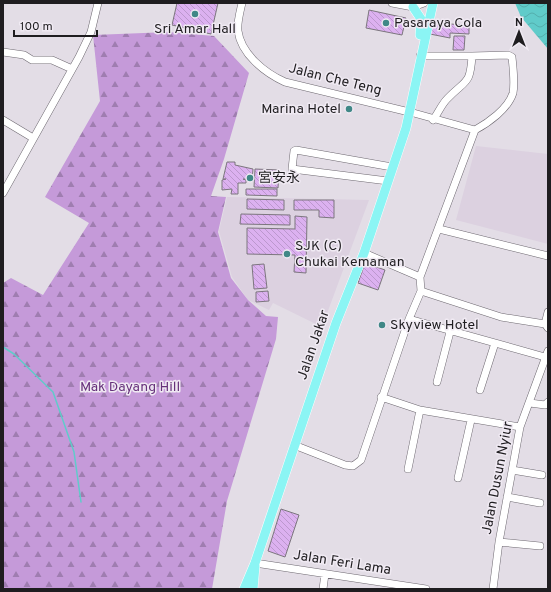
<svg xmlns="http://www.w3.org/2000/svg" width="551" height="592" font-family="Overpass,'Noto Sans SC',sans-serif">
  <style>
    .built { fill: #dcd1e0 }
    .forest { fill: url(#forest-firs) }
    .water { fill: url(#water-waves) }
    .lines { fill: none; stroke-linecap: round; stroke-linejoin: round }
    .stream { stroke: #60cbca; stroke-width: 1.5 }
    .building { fill: url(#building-back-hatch); stroke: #7c767e }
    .minor-casing { stroke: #6e6971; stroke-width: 8 }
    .major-casing { stroke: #fff; stroke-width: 10 }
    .minor { stroke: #fff; stroke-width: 7 }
    .major { stroke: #8bf5f4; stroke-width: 9 }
    .poi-dot { fill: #408887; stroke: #f0eaf3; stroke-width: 1.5 }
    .labels { text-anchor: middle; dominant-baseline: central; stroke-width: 3; stroke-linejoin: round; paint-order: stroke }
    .poi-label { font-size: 14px; fill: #1f1d20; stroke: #f0eaf3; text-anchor: start }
    .street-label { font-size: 14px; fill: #1f1d20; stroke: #f0eaf3 }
    .park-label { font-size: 14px; fill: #66317b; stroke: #f0eaf3 }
  </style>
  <defs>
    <pattern id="forest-firs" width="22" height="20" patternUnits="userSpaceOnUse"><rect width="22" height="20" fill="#c59ad9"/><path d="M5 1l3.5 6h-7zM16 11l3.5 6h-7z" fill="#9f7db0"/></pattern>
    <pattern id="water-waves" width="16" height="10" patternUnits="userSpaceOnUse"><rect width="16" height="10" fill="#60cbca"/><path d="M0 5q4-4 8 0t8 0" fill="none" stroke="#53aead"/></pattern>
    <pattern id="building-back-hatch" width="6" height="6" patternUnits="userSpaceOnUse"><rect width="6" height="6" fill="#dcb1f0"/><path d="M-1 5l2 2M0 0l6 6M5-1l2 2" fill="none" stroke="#bc98ce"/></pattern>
  </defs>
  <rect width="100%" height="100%" fill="#e3dde6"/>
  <path class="built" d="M476 146 548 154V244L456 220Z
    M227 197 369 200 322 327 273 303 269 310 248 300 232 277 219 231Z"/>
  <path class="forest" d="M169 32 214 36 249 73 224 159 211 196 226 197 218 232 231 278 248 300 266 316 278 317 276 339 227 501 212 589H3V283L11 278 43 295 89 223 45 197 100 101 93 35Z"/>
  <path class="water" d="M515 3H548V49L521 17Z"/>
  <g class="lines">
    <path class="stream" d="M3 347 14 354 53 392 74 452 81 502"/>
  </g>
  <path class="building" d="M177 3H218L211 34 172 25Z
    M369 10 406 18 402 35 366 28Z
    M433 23 450 27V24L469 25V34L450 33V38L430 34Z
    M454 36H465L464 50H453Z
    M227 162H235V165L253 169 252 180 243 179 246 180V183H238V194H231L232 189 222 190V180L226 179H223Z
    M255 169 279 170 278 188 254 187Z
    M246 189H277V196L246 195Z
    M247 199 284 200V210L247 209Z
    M294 200H334V218L319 217V210H294Z
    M241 214 290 215V225L240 224Z
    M295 216 307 217 306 273 294 272 295 255 247 254V228L295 229Z
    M365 263 385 270 378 290 358 283Z
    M264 264 267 288 254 289 252 265Z
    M268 291 269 301 256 302V292Z
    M281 509 299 515 285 557 268 551Z"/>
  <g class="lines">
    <g class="minor-casing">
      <path id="minor" d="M242 3C240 12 237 22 238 31 241 54 265 73 285 82L405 111
        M392 3 413 7 424 3
        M3 52 24 55 32 60H52L72 69
        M420 56H472C470 86 466 79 447 99 442 104 438 113 433 120
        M410 112 475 130C488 123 508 109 513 93 515 82 513 68 512 57L508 55 472 56
        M3 120 33 138
        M388 181 292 169 294 151 296 150 392 167
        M3 193 79 57 91 32 98 3
        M439 229 548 256
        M364 253 420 277
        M421 291 501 317 545 324 548 328
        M409 319 545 357
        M545 324 548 312
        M437 382 450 332
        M480 390 495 343
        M381 397 420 410 520 427
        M530 403 545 405 548 402
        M294 445 345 465 353 466 361 460 409 319 421 291 420 277 475 130
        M408 469 420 410
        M512 470 542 475
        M458 478 471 420
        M507 497 540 503
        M499 542 540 546
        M255 563 426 589
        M323 589 325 574
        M493 589 499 542 520 427 548 351"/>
    </g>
    <g class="major-casing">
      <path id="major" d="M413 7 421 19 420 35
        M244 589 255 563 336 323 364 253 406 128 433 3
        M253 589 255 566"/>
    </g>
    <use href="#minor" class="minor"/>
    <use href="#major" class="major"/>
  </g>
  <g class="poi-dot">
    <circle cx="195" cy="14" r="4"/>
    <circle cx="386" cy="23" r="4"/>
    <circle cx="349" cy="109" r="4"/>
    <circle cx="250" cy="178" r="4"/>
    <circle cx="287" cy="254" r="4"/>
    <circle cx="382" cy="325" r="4"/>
  </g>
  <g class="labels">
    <g class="poi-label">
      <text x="394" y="23">Pasaraya Cola</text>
      <text x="195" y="29" text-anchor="middle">Sri Amar Hall</text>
      <text x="341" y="109" text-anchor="end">Marina Hotel</text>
      <text x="258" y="178">宮安永</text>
      <text x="295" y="246">SJK (C)<tspan x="295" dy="16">Chukai Kemaman</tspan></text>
      <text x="390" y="325">Skyview Hotel</text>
    </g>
    <g class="street-label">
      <text transform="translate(335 80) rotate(14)">Jalan Che Teng</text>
      <text transform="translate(314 345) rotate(-71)">Jalan Jakar</text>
      <text transform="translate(498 478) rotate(-79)">Jalan Dusun Nyiur</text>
      <text transform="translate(342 563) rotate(9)">Jalan Feri Lama</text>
    </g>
    <g class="park-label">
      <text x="130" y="387">Mak Dayang Hill</text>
    </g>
  </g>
  <rect width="551" height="592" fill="none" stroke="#1f1d20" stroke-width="8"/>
  <g transform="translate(519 32)" stroke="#f0eaf3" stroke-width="3" paint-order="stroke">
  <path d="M0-3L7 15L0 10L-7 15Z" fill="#1f1d20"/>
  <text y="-6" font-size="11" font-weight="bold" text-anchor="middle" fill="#1f1d20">N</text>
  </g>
  <path d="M14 30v6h83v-6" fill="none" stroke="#1f1d20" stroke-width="2"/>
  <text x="20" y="30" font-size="12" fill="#1f1d20" stroke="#f0eaf3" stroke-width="3" paint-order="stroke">100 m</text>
</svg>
